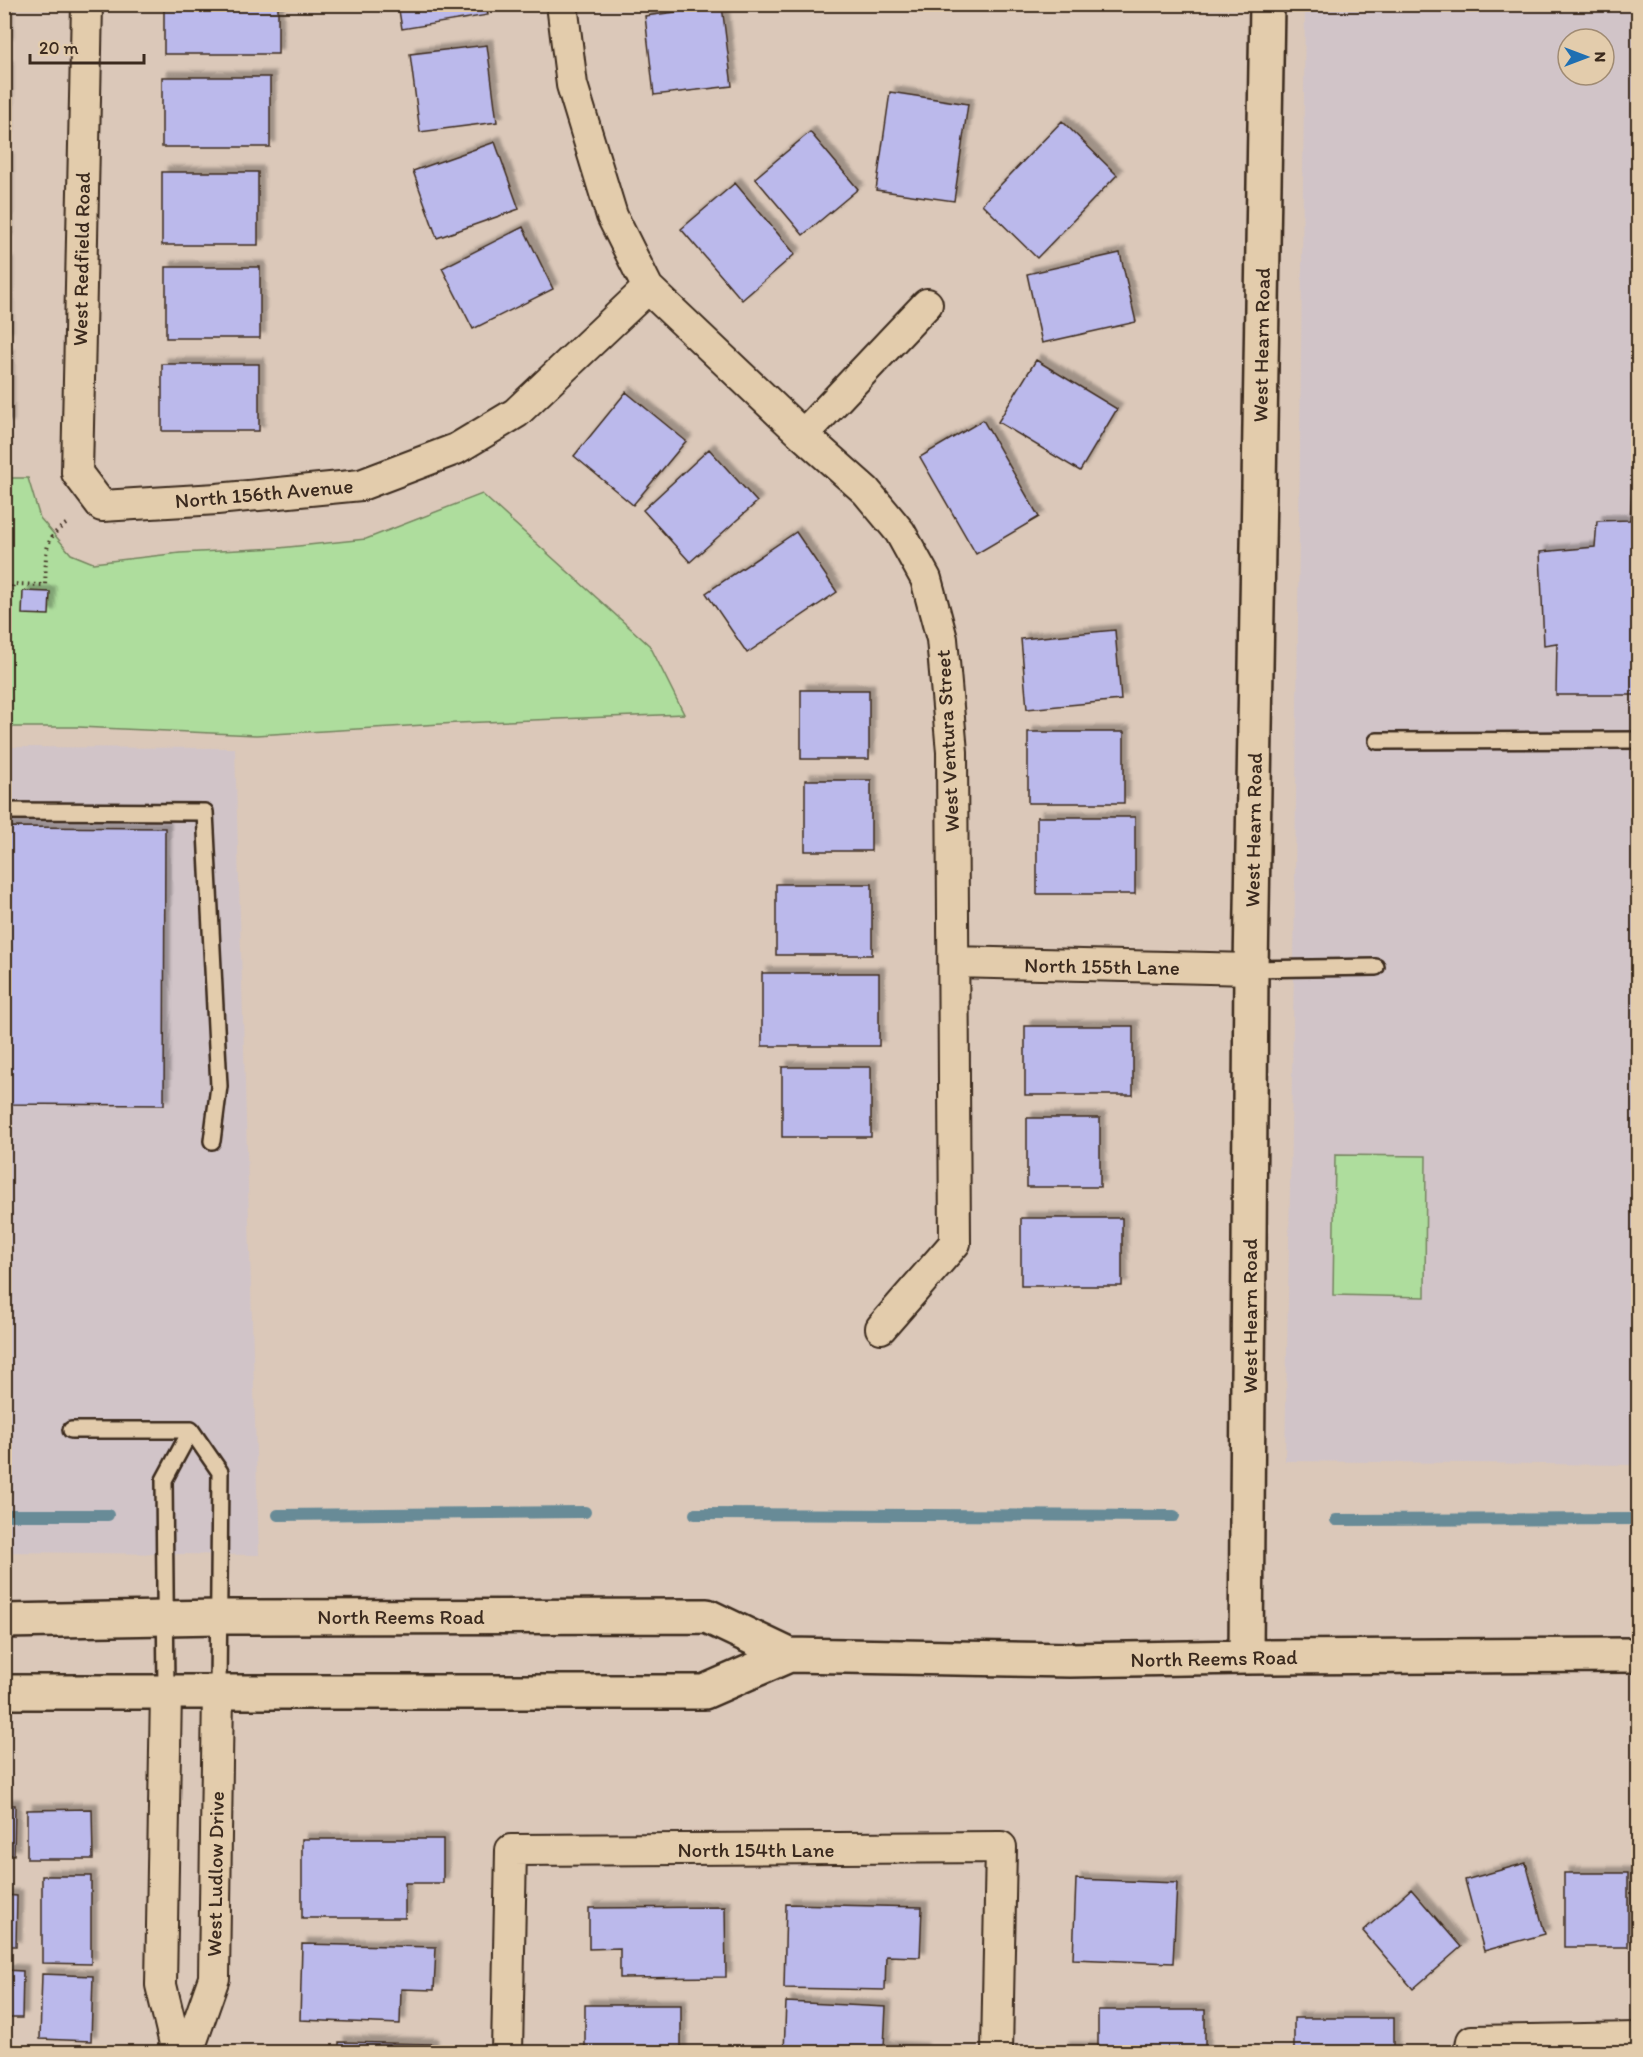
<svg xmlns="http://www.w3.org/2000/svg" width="1643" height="2057" font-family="Itim,sans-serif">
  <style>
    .built { fill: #d1c4c8; fill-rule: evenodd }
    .green { fill: #aedd9d; stroke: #74845e; stroke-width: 1.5 }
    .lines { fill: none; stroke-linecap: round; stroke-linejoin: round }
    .stream { stroke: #688b97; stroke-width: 12 }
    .building { fill: #bbb9eb; stroke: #3b2a1e; stroke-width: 1.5; filter: url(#shadow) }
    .lane-casing { stroke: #3b2a1e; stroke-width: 20 }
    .street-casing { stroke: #3b2a1e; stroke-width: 34 }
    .secondary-casing { stroke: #3b2a1e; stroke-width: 38 }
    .path { stroke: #3b2a1e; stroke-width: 4; stroke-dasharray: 1.5 4.5; stroke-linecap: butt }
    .lane { stroke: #e3ccac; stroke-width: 15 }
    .street { stroke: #e3ccac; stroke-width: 30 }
    .secondary { stroke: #e3ccac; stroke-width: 33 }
    .labels { text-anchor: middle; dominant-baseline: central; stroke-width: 4.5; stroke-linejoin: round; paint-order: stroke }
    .street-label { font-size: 21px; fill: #3b2a1e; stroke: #e3ccac }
  </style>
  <defs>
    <filter id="shadow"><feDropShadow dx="5.5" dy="-5.5" stdDeviation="1.5" flood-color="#0004"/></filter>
  </defs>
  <rect width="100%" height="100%" fill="#dbc8b9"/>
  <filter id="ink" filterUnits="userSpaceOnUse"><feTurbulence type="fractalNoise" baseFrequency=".0167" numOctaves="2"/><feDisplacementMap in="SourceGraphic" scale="12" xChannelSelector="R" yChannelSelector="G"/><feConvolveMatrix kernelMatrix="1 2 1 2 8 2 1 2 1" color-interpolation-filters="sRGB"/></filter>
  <g filter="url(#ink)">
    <path class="built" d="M1305 5H1638V1465L1285 1461 1294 968ZM1568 39H1604V75H1568Z
      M5 747 235 748 259 1555 5 1552Z"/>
    <path class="green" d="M5 478H28L40 518 71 554 93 563 180 553 279 548 366 539 482 494 650 646 684 714 458 723 256 735 78 727H5Z
      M1335 1155 1426 1156 1425 1297 1333 1295Z"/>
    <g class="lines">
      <path class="stream" d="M695 1514 1174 1516
        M4 1515H108
        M278 1515 585 1512
        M1336 1520 1638 1519"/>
    </g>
    <path class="building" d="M4 4H7V43H4Z
      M164 4H278V54H164Z
      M398 4H486L488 15 402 29Z
      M722 6 732 86 654 95 645 16Z
      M487 45 497 122 420 132 410 54Z
      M4 67H7V137H4Z
      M162 77H270V147H162Z
      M890 92 968 104 954 201 876 190Z
      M1062 121 1117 175 1037 258 982 204Z
      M810 132 858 189 803 235 755 178Z
      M495 142 519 209 437 238 413 171Z
      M4 159H7V239H4Z
      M162 172H258V245H162Z
      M735 183 795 254 742 300 681 229Z
      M523 227 553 289 473 329 442 268Z
      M1120 253 1136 322 1042 343 1027 274Z
      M4 263H7V337H4Z
      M166 267H260V338H166Z
      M4 356H8V426H4Z
      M1036 360 1117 409 1080 471 998 422Z
      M162 364H259V431H162Z
      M626 392 686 441 633 505 574 456Z
      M1638 396V695H1556L1557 643 1544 645 1540 552 1595 547 1597 521 1630 520Z
      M983 420 1039 517 976 554 920 457Z
      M709 449 757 502 690 562 643 510Z
      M796 532 837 592 747 653 706 593Z
      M23 591 50 592 49 615 22 614Z
      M1115 630 1121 700 1027 709 1021 639Z
      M801 690H869V759H801Z
      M1028 732H1124V803H1028Z
      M805 780H871V851H805Z
      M1037 817H1135V894H1037Z
      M4 827 165 828 164 1105 4 1104Z
      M776 884H872V955H776Z
      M762 973H879V1046H762Z
      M1025 1026H1133V1095H1025Z
      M782 1067H871V1137H782Z
      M1027 1118H1100V1187H1027Z
      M1021 1218H1122V1286H1021Z
      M4 1805H15L14 1855 4 1854Z
      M92 1809 93 1859H27V1810Z
      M302 1839H443V1883H405V1918H302Z
      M1526 1863 1545 1934 1484 1951 1465 1880Z
      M1564 1873H1628V1947H1564Z
      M42 1876H91V1964L42 1963Z
      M1076 1879 1177 1883 1173 1963 1073 1959Z
      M1411 1889 1461 1947 1413 1989 1363 1931Z
      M4 1895 17 1896 16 1946H4Z
      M786 1904 922 1907 920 1957 886 1956 885 1990 784 1988Z
      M725 1907 726 1977 620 1978V1948L589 1949V1908Z
      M302 1944 436 1947 434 1990 401 1989 400 2024 300 2020Z
      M4 1970 23 1971 22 2018H4Z
      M42 1974 93 1976 91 2041 40 2039Z
      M786 2002 886 2007 884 2047 922 2049V2052H784Z
      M585 2005H681V2052H585Z
      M1098 2010H1205V2052H1064V2048H1098Z
      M1294 2018H1394V2052H1294Z
      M339 2042 432 2044V2052H339Z"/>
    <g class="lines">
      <g class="lane-casing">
        <path id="lane" d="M1377 741 1638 740
          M4 811 205 812 219 1086 212 1141
          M1251 969 1376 967
          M71 1430H191
          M191 1430 220 1472 218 1691
          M166 1691 164 1480 191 1430"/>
      </g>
      <g class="street-casing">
        <path id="street" d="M87 4 77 473 102 506 217 499 361 485 456 449 516 413 648 288
          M562 4 572 85 612 216 648 288 803 435 866 491 900 532 926 579 942 639 952 752 955 1243 881 1328
          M803 435 927 304
          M954 962 1251 969
          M166 1691 161 1985 177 2052
          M188 2052 214 1978 218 1691
          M507 2052 511 1850 1001 1847 997 2052
          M1470 2052 1472 2041 1638 2038"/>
      </g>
      <g class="secondary-casing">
        <path id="secondary" d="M4 1621 219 1617 707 1616 789 1655 1070 1660 1246 1657 1638 1655
          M1246 1657 1251 969 1267 4
          M4 1692H704L789 1655"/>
      </g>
      <path class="path" d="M11 599 13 584 45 585C47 557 41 540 66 524"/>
      <use href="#lane" class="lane"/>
      <use href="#street" class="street"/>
      <use href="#secondary" class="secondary"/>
    </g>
  </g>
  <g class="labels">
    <g class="street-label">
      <text transform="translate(81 259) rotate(-89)">West Redfield Road</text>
      <text transform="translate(1261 345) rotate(-89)">West Hearn Road</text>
      <text transform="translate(264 493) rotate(-5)">North 156th Avenue</text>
      <text transform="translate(947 741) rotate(-93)">West Ventura Street</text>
      <text transform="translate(1253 830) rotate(-89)">West Hearn Road</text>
      <text transform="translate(1102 966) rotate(1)">North 155th Lane</text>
      <text transform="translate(1249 1316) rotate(-90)">West Hearn Road</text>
      <text x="401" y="1616">North Reems Road</text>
      <text transform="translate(1214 1658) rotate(-1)">North Reems Road</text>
      <text x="756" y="1849">North 154th Lane</text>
      <text transform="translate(215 1874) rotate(-89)">West Ludlow Drive</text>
    </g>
  </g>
  <rect width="1643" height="2057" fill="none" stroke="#e3ccac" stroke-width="24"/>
  <rect x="12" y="12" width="1619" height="2033" fill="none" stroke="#3b2a1e" stroke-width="2" filter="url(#ink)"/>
  <g transform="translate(1586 57) rotate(90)"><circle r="28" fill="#e3ccac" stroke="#a08b73" stroke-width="1.5"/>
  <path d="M0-4.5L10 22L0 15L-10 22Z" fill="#1f6fb2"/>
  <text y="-9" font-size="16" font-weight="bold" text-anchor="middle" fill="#3b2a1e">N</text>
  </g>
  <path d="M30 54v9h114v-9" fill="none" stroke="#3b2a1e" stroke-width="3"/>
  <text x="39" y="54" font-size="18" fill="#3b2a1e" stroke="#e3ccac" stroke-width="4.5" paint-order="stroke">20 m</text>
</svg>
